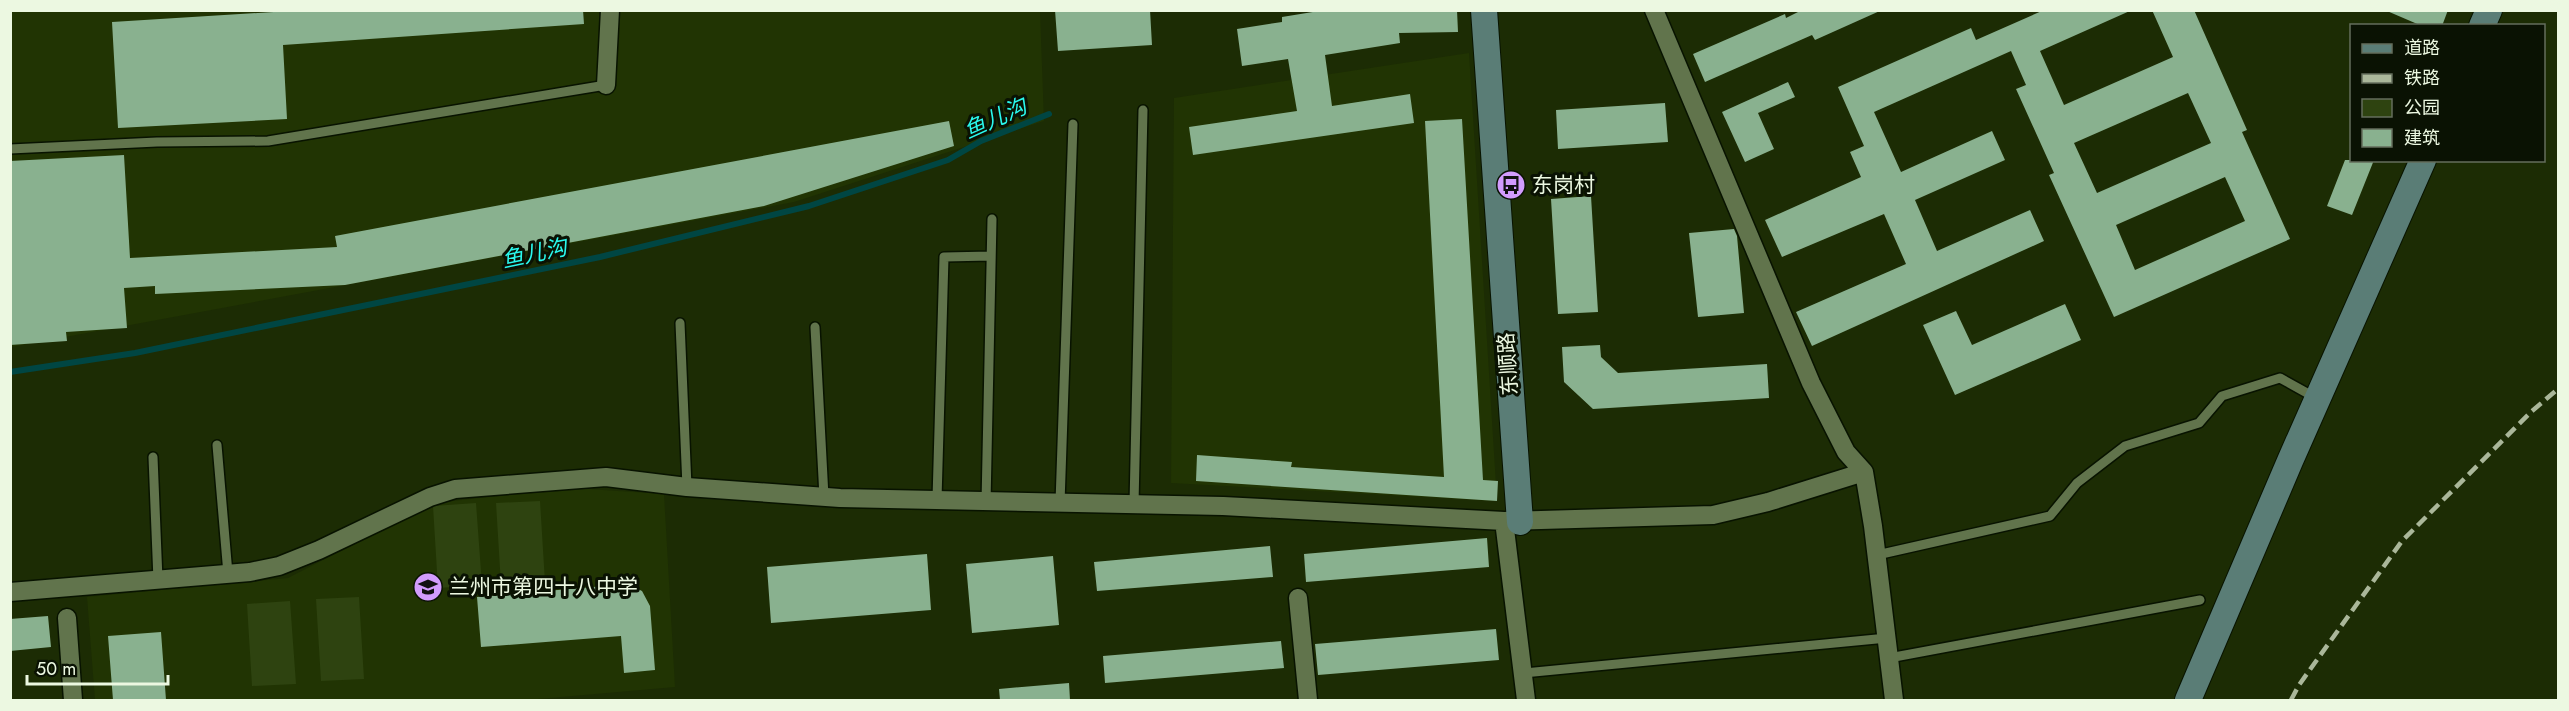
<svg xmlns="http://www.w3.org/2000/svg" width="2569" height="711" font-family="Jost,'Noto Sans SC',sans-serif">
  <style>
    .built { fill: #213403 }
    .green { fill: #2e4310 }
    .lines { fill: none; stroke-linecap: round; stroke-linejoin: round }
    .stream { stroke: #004643; stroke-width: 6 }
    .building { fill: #89b18f; fill-rule: evenodd }
    .lane-casing { stroke: #081300; stroke-width: 12 }
    .street-casing { stroke: #081300; stroke-width: 21 }
    .secondary-casing { stroke: #081300; stroke-width: 28 }
    .lane { stroke: #61744c; stroke-width: 9 }
    .street { stroke: #61744c; stroke-width: 18 }
    .secondary { stroke: #5a7d76; stroke-width: 26 }
    .rail { stroke: #aab79a; stroke-width: 4.5; stroke-dasharray: 12 6; stroke-linecap: butt }
    .labels { text-anchor: middle; dominant-baseline: central; stroke-width: 6; stroke-linejoin: round; paint-order: stroke }
    .poi-label { font-size: 21px; fill: #ecf8e1; stroke: #0a1203; text-anchor: start }
    .street-label { font-size: 21px; fill: #ecf8e1; stroke: #0a1203 }
    .water-label { font-size: 22px; font-style: italic; fill: #2af9ee; stroke: #0a1203 }
  </style>
  <rect width="100%" height="100%" fill="#1c2c04"/>
  <path class="built" d="M11 11H1040L1044 121 794 202 11 347Z
    M1469 53 1497 501 1171 483 1174 98Z
    M572 488 664 494 675 687 527 700H95L87 597 288 578 434 503Z"/>
  <path class="green" d="M540 501 545 582 501 585 496 503Z
    M476 503 482 585 438 588 433 506Z
    M359 597 364 679 321 681 316 599Z
    M290 601 296 684 252 686 247 604Z"/>
  <g class="lines">
    <path class="stream" d="M10 372 135 353 600 257 809 206 948 160 981 141 1049 114"/>
  </g>
  <path class="building" d="M583 10 584 24 283 45 287 119 118 128 112 22 305 10Z
    M1055 10H1150L1152 45 1058 51Z
    M1325 10H1457L1458 32 1399 33 1400 43 1325 55 1332 106 1410 94 1414 123 1193 155 1189 127 1297 111 1288 59 1242 66 1237 29 1282 22V17Z
    M1802 10H1882L1815 40 1812 35 1705 82 1693 54 1785 14 1786 18Z
    M2044 10H2132L2040 51 2064 105 2173 57 2152 10H2194L2247 130 2242 132 2290 239 2114 317 2049 175 2054 173 2016 89 2026 85 2011 51 1874 112 1901 172 1992 131 2005 160 1915 200 1937 251 2030 210 2044 241 1812 346 1796 312 1906 264 1884 214 1782 257 1765 220 1861 177 1850 152 1864 146 1838 87 1971 28 1976 40ZM2188 93 2211 143 2097 193 2074 143ZM2225 177 2245 221 2135 270 2116 225Z
    M2448 10 2442 26H2422L2387 11Z
    M1788 82 1795 97 1758 113 1774 149 1745 162 1722 112Z
    M1665 103 1668 142 1558 149 1556 110Z
    M1462 119 1483 480 1498 481 1497 501 1196 481 1197 455 1292 462 1291 467 1444 477 1425 121Z
    M949 121 954 146 764 206 345 285 155 294V286L124 288 127 328 66 332 67 341 10 345V161L124 155 130 258 337 247 335 236Z
    M2345 160H2374L2352 215 2327 206Z
    M1591 196 1598 312 1558 314 1551 199Z
    M1734 229 1737 236 1744 313 1698 317 1689 233Z
    M2065 304 2081 340 1955 395 1923 325 1956 311 1972 345Z
    M1600 345 1601 357 1618 373 1767 364 1769 398 1593 409 1564 382 1562 347Z
    M1487 538 1489 567 1306 582 1304 554Z
    M1270 546 1273 577 1097 591 1094 562Z
    M927 554 931 610 771 623 767 567Z
    M1053 556 1059 625 972 633 966 564Z
    M628 584 642 591 650 606 655 670 624 673 621 636 481 647 477 597Z
    M48 616 51 647 10 651V619Z
    M1496 629 1499 660 1318 675 1315 644Z
    M161 632 166 700H113L108 636Z
    M1281 641 1284 668 1105 683 1103 656Z
    M1069 683 1070 700H1000L999 689Z"/>
  <g class="lines">
    <g class="lane-casing">
      <path id="lane" d="M10 149 157 142 268 141 606 85
        M680 323 687 487
        M815 327 824 497
        M217 445 228 574
        M153 457 158 580
        M937 499 944 257 991 256
        M986 503 992 219
        M1060 503 1073 124
        M1134 504 1143 110
        M1877 555 2050 516 2077 483 2125 446 2199 423 2222 396 2280 378 2316 398
        M1889 658 2200 600
        M1523 673 1887 638"/>
    </g>
    <g class="street-casing">
      <path id="street" d="M1654 10 1811 383 1846 452 1864 472 1873 526 1894 700
        M606 85 610 10
        M10 592 250 572 279 566 319 550 430 497 455 489 606 477 687 487 840 498 1223 506 1504 521
        M1298 598 1308 700
        M67 618 73 700
        M1526 700 1504 521 1713 515 1768 502 1864 472"/>
    </g>
    <g class="secondary-casing">
      <path id="secondary" d="M1484 10 1520 522
        M2482 26 2489 10
        M2188 700 2290 461 2423 160"/>
    </g>
    <use href="#lane" class="lane"/>
    <use href="#street" class="street"/>
    <use href="#secondary" class="secondary"/>
    <path class="rail" d="M2291 700 2299 685 2402 541 2532 411 2558 389"/>
  </g>
  <defs>
    <g id="bus-disc" transform="scale(1.5)"><circle r="9.5" fill="#d29cfd" stroke="#0a1203"/><path d="M-5-6H5V4H4V6H2V4H-2V6H-4V4H-5ZM-3.5-4V0h7V-4ZM-3.5 1.2v1.5H-2V1.2ZM2 1.2v1.5H3.5V1.2Z" fill="#111"/></g>
    <g id="school-disc" transform="scale(1.5)"><circle r="9.5" fill="#d29cfd" stroke="#0a1203"/><path d="M0-5L7-2L0 1L-7-2ZM-4 1L0 2.5L4 1V4Q0 6-4 4Z" fill="#111"/></g>
  </defs>
  <g fill-rule="evenodd">
    <use href="#bus-disc" x="1511" y="185"/>
    <use href="#school-disc" x="428" y="587"/>
  </g>
  <g class="labels">
    <g class="poi-label">
      <text x="1532" y="185">东岗村</text>
      <text x="449" y="587">兰州市第四十八中学</text>
    </g>
    <g class="street-label">
      <text transform="translate(1508 364) rotate(-94)">东顺路</text>
    </g>
    <g class="water-label">
      <text transform="translate(995 118) rotate(-24)">鱼儿沟</text>
      <text transform="translate(534 253) rotate(-12)">鱼儿沟</text>
    </g>
  </g>
  <rect width="2569" height="711" fill="none" stroke="#ecf8e1" stroke-width="24"/>
  <rect x="2350" y="24" width="195" height="138" fill="#0a1203" stroke="#646e5c" stroke-width="1.5"/>
  <rect x="2362" y="44" width="30" height="9" fill="#5a7d76" stroke="#646e5c" stroke-width="1.5"/>
  <text x="2404" y="54" font-size="18" fill="#ecf8e1">道路</text>
  <rect x="2362" y="74" width="30" height="9" fill="#aab79a" stroke="#646e5c" stroke-width="1.5"/>
  <text x="2404" y="84" font-size="18" fill="#ecf8e1">铁路</text>
  <rect x="2362" y="99" width="30" height="18" fill="#2e4310" stroke="#646e5c" stroke-width="1.5"/>
  <text x="2404" y="114" font-size="18" fill="#ecf8e1">公园</text>
  <rect x="2362" y="129" width="30" height="18" fill="#89b18f" stroke="#646e5c" stroke-width="1.5"/>
  <text x="2404" y="144" font-size="18" fill="#ecf8e1">建筑</text>
  <path d="M27 675v9h141v-9" fill="none" stroke="#ecf8e1" stroke-width="3"/>
  <text x="36" y="675" font-size="18" fill="#ecf8e1" stroke="#0a1203" stroke-width="4.5" paint-order="stroke">50 m</text>
</svg>
